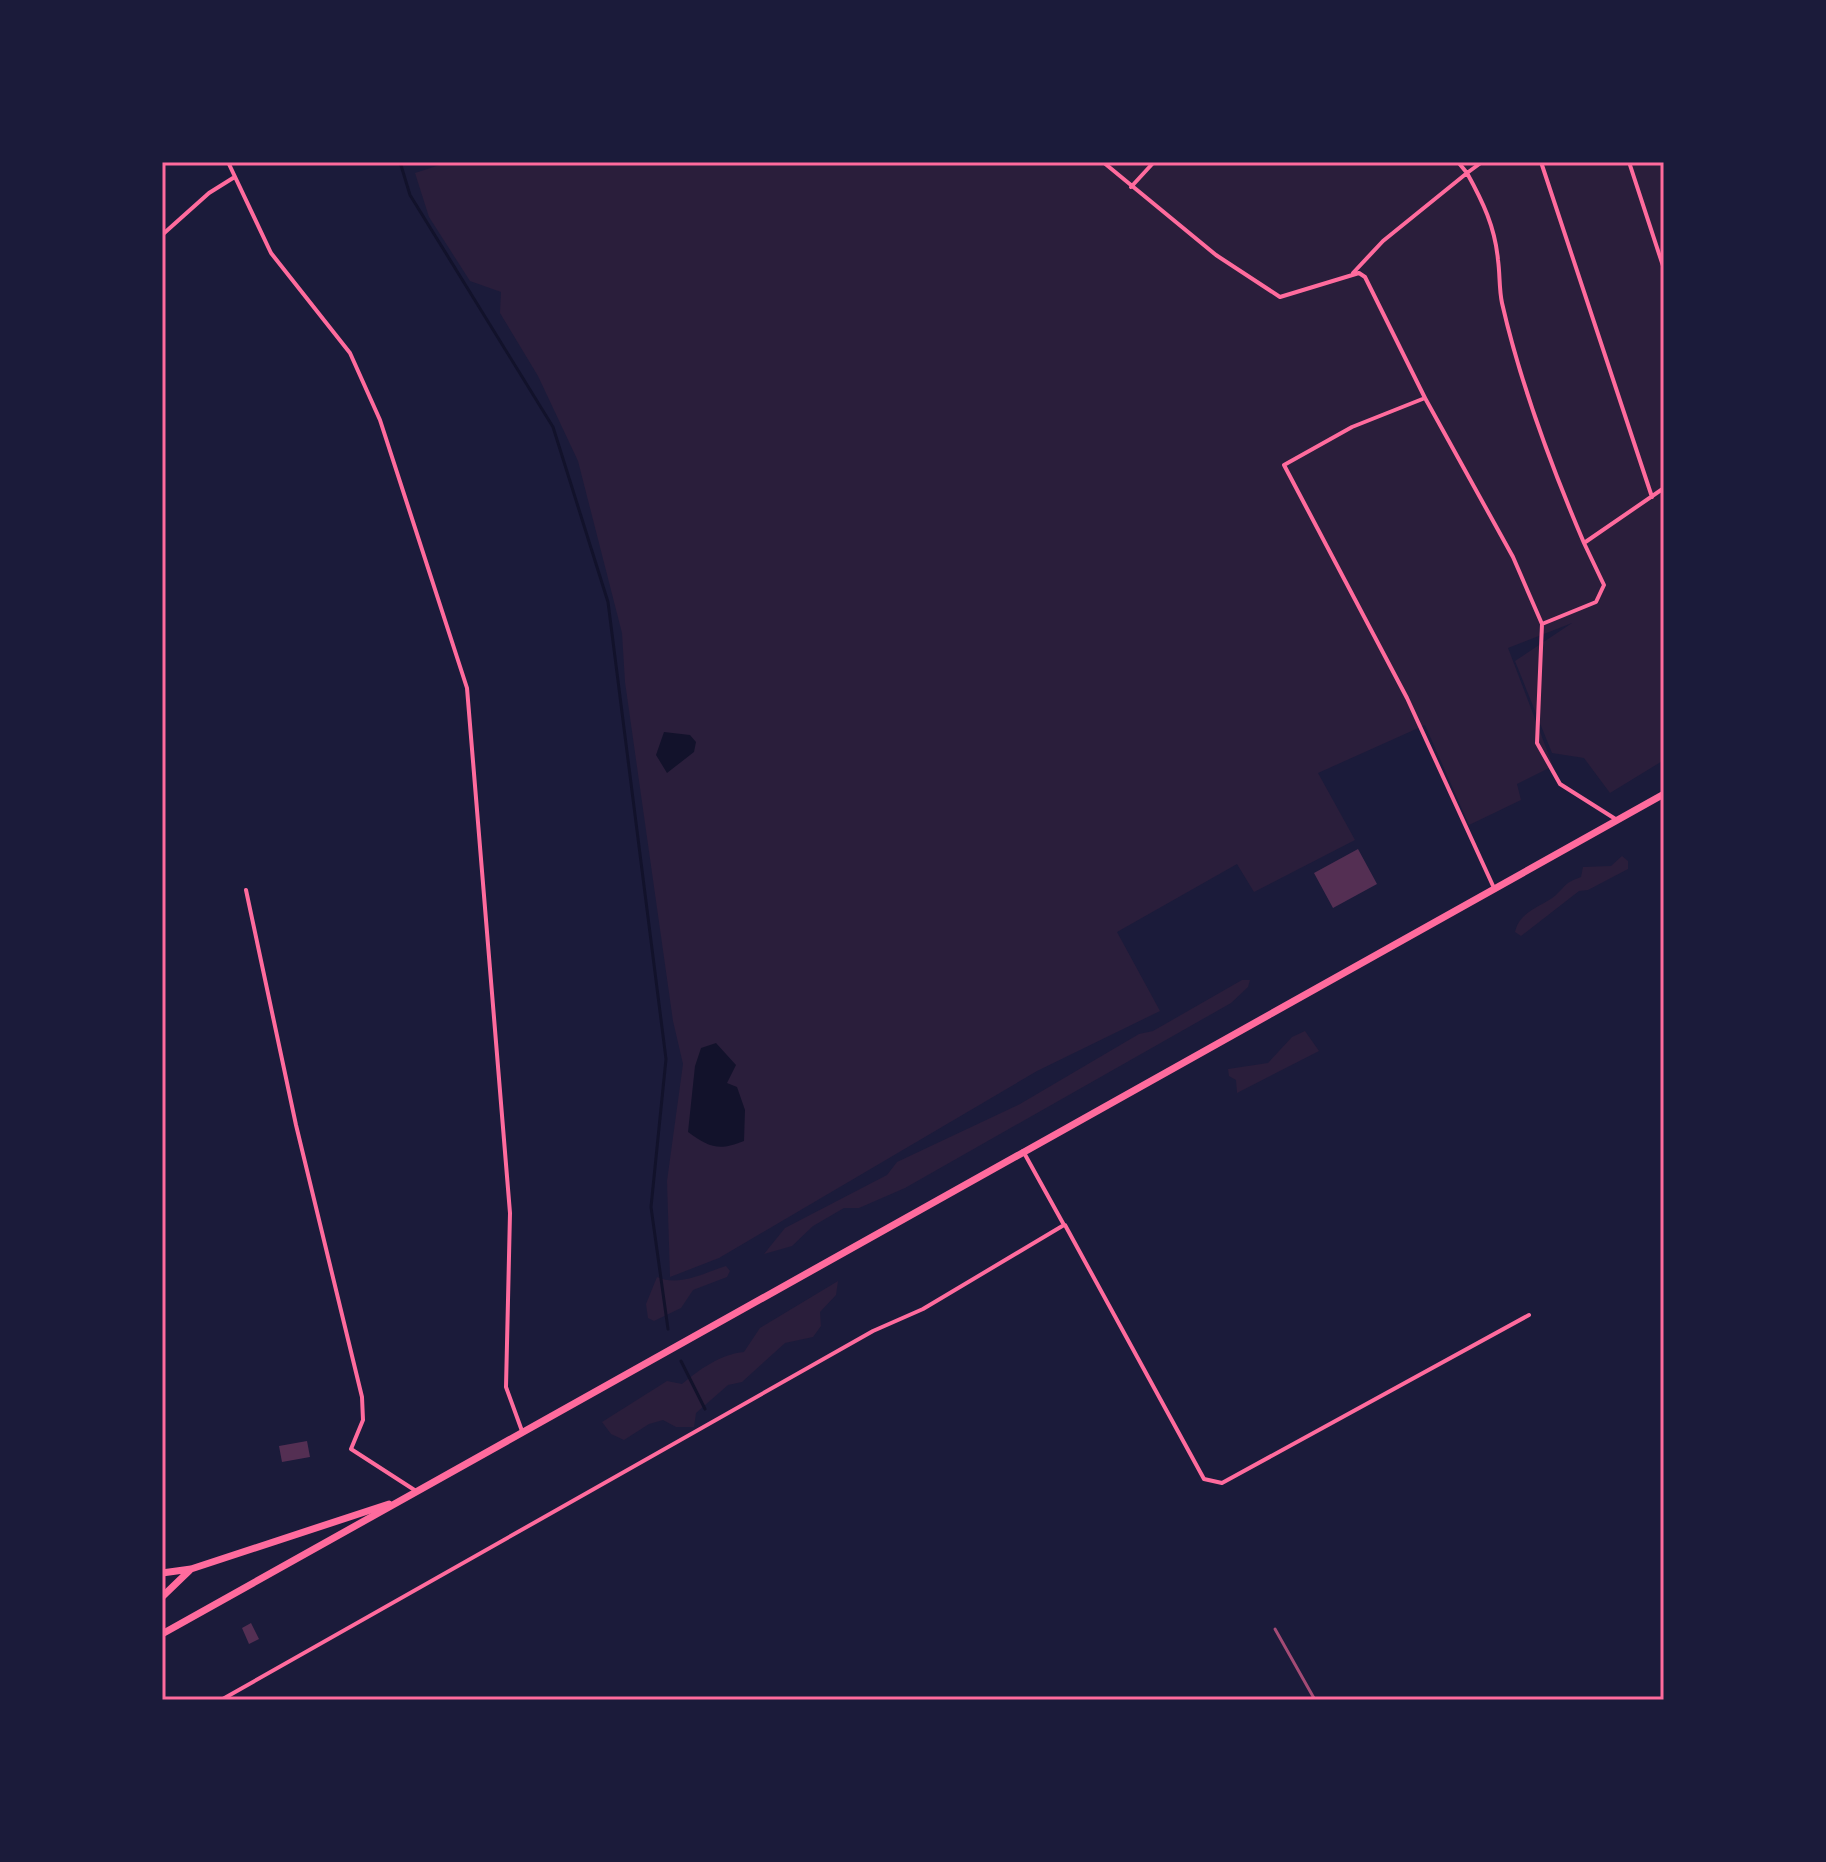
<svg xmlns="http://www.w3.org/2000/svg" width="1826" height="1862" font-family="'Noto Sans',sans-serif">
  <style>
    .green { fill: #2a1e3b }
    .water { fill: #12122b }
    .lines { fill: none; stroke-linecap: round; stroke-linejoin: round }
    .stream { stroke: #12122b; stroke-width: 3 }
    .building { fill: #542f53 }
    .minor { stroke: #ff6b9d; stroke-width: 4 }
    .primary { stroke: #ff6b9d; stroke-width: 7 }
    .trunk { stroke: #ff6b9d; stroke-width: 7 }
    .rail { stroke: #a44b75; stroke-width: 3 }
    .neatline { fill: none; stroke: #ff6b9d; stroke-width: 3 }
  </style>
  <rect width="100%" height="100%" fill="#1b1b3a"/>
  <path class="green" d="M449 162H1664V760L1610 793 1584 758 1552 753 1515 661 1572 623 1508 648 1553 766 1517 784 1521 800 1469 825 1425 725 1318 773 1355 840 1254 892 1237 864 1117 932 1160 1011 1037 1071 719 1258 670 1277 667 1181 683 1064 673 1021 625 682 622 633 578 461 538 376 500 313 501 292 470 281 429 217 415 173Z
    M1622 856 1628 861V869L1588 890 1579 891 1521 936 1515 932C1520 910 1542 907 1556 895 1568 884 1563 884 1581 877L1583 867 1611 866Z
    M1242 980H1250L1248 987 1231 1003 905 1188 859 1208H844L813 1226 792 1246 764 1254 785 1228 887 1175 897 1162 1020 1104 1139 1034 1153 1031Z
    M1305 1031 1319 1051 1237 1093 1236 1080 1229 1076 1228 1069 1268 1063 1292 1037Z
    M726 1266 730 1271 727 1277 693 1290 681 1308 654 1321 648 1318 646 1304 657 1277C679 1287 704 1273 726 1266Z
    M838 1281 836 1295 820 1312 821 1326 813 1337 785 1343 742 1382 728 1385 696 1413 694 1427H676L663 1420 649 1424 624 1440 611 1434 602 1422 667 1381 682 1384C700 1369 721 1354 744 1352L760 1328Z"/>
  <path class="water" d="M664 732 690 735 696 742 694 752 667 773 656 755Z
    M716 1043 736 1065 727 1083 737 1087 745 1110 744 1141C719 1151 710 1148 688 1132L695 1066 701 1048Z"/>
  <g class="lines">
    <path class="stream" d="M400 162 410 195 553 427 608 602 666 1059 651 1207 668 1329
      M681 1361 705 1409"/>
  </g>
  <path class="building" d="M1358 849 1377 884 1333 908 1314 873Z
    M307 1441 310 1457 282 1462 279 1446Z
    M251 1623 259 1639 249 1644 242 1628Z"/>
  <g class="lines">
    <path class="minor" d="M228 162 271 253 350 353 380 420 467 688 510 1213 506 1387 522 1431
      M1103 162 1216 255 1280 297 1359 273 1365 277 1425 398 1352 427 1284 465 1407 698 1494 888
      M1458 162 1467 173 1482 162
      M1541 162 1652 497
      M1629 162 1664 269
      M1131 187 1154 162
      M162 235 209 193 233 178
      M1353 273 1383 241 1467 173C1483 202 1495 227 1498 260 1500 274 1499 289 1502 303 1520 382 1552 468 1584 543
      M1425 398 1513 557 1542 624 1537 743 1560 784 1617 820
      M1542 624 1596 602 1604 585 1584 543 1664 488
      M246 890 296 1125 362 1397 363 1420 351 1449 416 1491
      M1065 1225 1204 1479 1222 1483 1529 1315
      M221 1700 873 1331 923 1309 1064 1225 1023 1151"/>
    <path class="primary" d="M162 1573 191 1569 389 1504
      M162 1597 190 1570"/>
    <path class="trunk" d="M162 1634 1664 794"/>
    <path class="rail" d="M1275 1629 1315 1700"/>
  </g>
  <rect width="1826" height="1862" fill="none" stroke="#1b1b3a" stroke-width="328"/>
  <rect x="164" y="164" width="1498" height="1534" class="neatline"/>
</svg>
